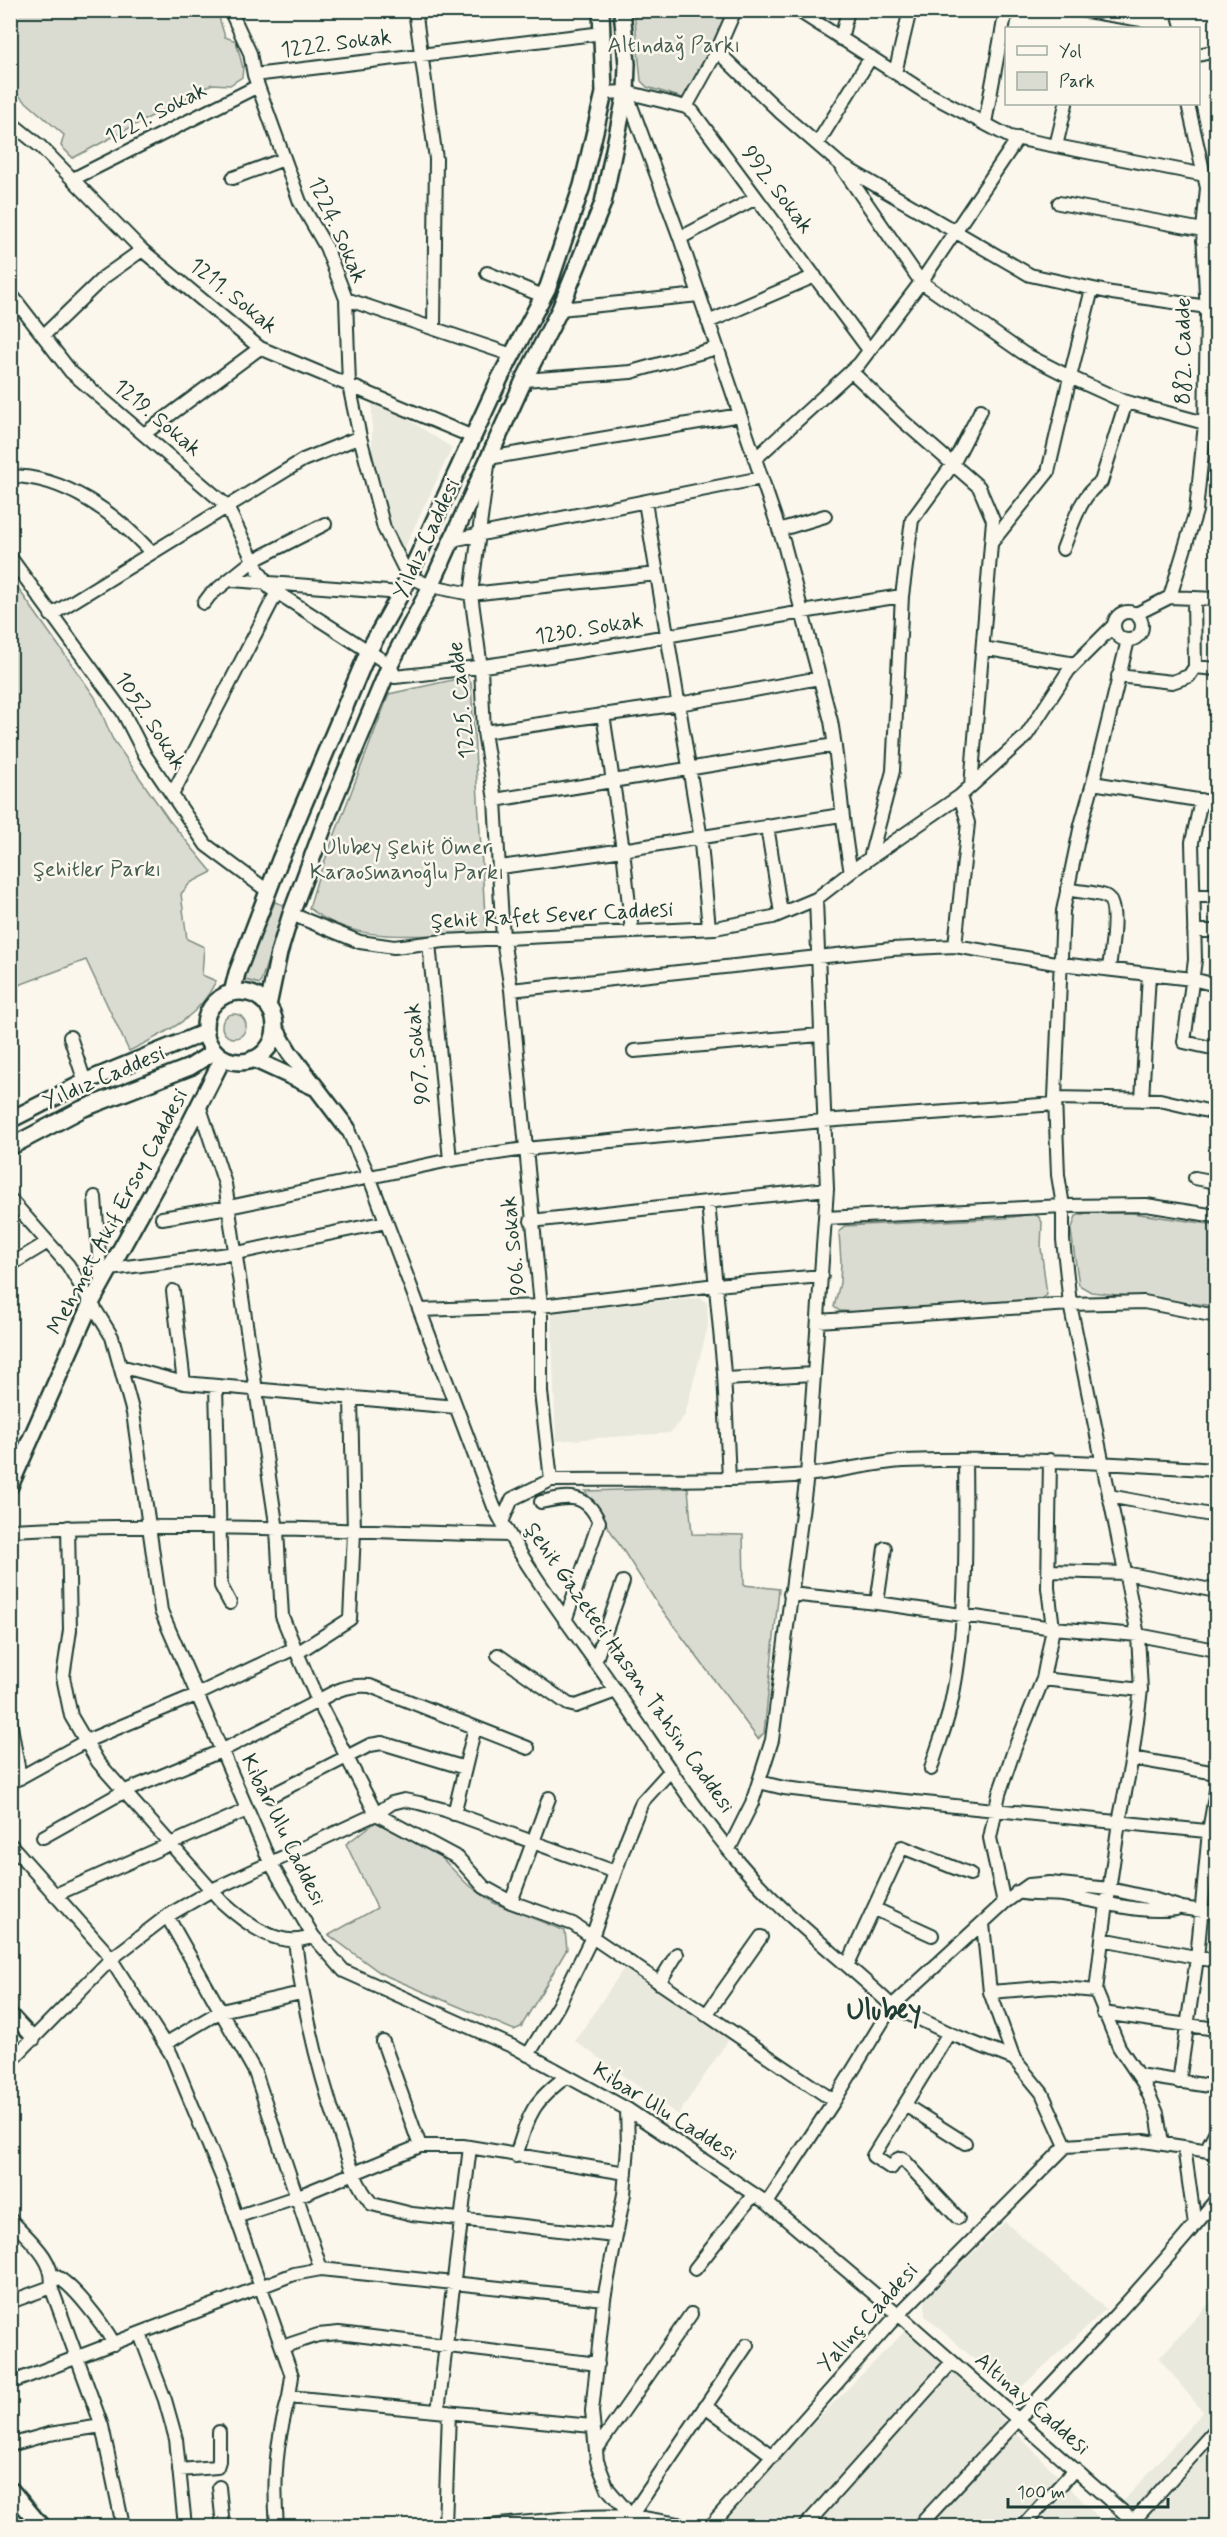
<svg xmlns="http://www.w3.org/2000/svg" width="1227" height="2537" font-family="Mynerve,sans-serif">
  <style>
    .built { fill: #eae9de }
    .green { fill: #dbdcd1; stroke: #7d8c82; stroke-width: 1.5 }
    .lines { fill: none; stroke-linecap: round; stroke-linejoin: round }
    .minor-casing { stroke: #1f3d34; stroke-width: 16 }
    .major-casing { stroke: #1f3d34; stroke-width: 20 }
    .minor { stroke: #fbf7ec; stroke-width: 12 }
    .major { stroke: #fbf7ec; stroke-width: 15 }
    .labels { text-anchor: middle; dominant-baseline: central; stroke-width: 5; stroke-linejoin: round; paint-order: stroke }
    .street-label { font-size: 22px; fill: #1f3d34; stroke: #fbf7ec }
    .park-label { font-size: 22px; fill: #455d53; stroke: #fbf7ec }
    .district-label { font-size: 28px; font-weight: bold; fill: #1f3d34; stroke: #fbf7ec }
  </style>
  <rect width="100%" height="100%" fill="#fbf7ec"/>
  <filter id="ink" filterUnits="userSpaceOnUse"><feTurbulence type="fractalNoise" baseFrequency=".0167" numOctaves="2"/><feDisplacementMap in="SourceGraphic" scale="12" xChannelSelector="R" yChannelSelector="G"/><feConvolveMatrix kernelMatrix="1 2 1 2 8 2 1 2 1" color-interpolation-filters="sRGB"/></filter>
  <g filter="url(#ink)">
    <path class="built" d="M372 400H379L452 448 403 551 386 517 372 461Z
      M701 1298 707 1303 708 1326 685 1415 670 1433 556 1441 551 1309Z
      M624 1968 729 2039 678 2115 575 2041Z
      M1005 2222 1106 2309 1014 2394 925 2316V2299Z
      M1216 2296V2526H711L911 2325 1104 2523 1203 2412 1159 2358Z"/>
    <path class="green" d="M11 10 217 11 225 37 236 41 243 68 242 77 230 85 212 84 73 158 61 146 64 135 11 89Z
      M634 11H730L692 91 683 98 647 87 641 81Z
      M10 577 95 697 112 738 169 820 212 872 190 883 181 894 187 939 204 947 202 975 216 981C197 1020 166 1032 129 1051L86 960 11 988Z
      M466 677 471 683 486 932C469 935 452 935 434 935 389 937 346 937 309 908L317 881 389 694Z
      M275 902 286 906 260 984 242 979Z
      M222 1026a12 12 0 1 1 24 0a12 12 0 1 1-24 0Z
      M1086 1213H1132L1216 1225V1306L1091 1292 1079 1285 1071 1231 1076 1216Z
      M1033 1214 1038 1216 1042 1222 1041 1248 1047 1295 1036 1303 859 1312 840 1311 834 1307 840 1283 841 1262 839 1232 844 1226 1005 1218Z
      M688 1488 692 1534 743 1535 744 1585 779 1589 764 1733 758 1739 657 1603 585 1491Z
      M376 1822 435 1851 466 1883 494 1903 565 1931 567 1949 521 2027 514 2030 382 1974 329 1935 377 1908 346 1844Z"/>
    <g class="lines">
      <g class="minor-casing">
        <path id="minor" d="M230 10 250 53 254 75 300 202 326 247 346 299 349 385 360 437 384 528 408 576 431 586 471 594 657 574
          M415 10 436 159 434 329
          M797 10 925 92 1010 137 1205 175
          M1080 10 1166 24
          M1163 10 1168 28
          M841 39 848 10
          M717 51 781 113 841 165 1030 275 1112 293 1207 307
          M1198 55 1216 51
          M895 73 910 10
          M254 75 603 33
          M626 92 680 238 784 544 831 721C840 771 841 822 851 872
          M604 93 626 92 686 107 693 112 869 350
          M686 107 717 51 735 10
          M10 122 41 147 142 250 260 348 473 437
          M985 123 1006 10
          M817 144 871 57
          M1056 146 1066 104
          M843 169 921 282 1023 353 1070 377 1048 472 992 542
          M233 178 284 159
          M73 179 258 86
          M1059 203 1203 230
          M680 238 756 198
          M1203 241 1216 240
          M487 273 543 296
          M1092 289 1070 377 1123 401 1216 426
          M10 293 71 372 226 505 258 570 270 588 390 665 395 677C566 659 733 621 902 596
          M346 299 512 355
          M560 309 699 295
          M708 322 815 276
          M43 336 104 277 142 250
          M851 371 903 421 979 487 993 520 971 786
          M524 380 631 372 717 348
          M144 434 260 348
          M755 459 859 364 921 282 1018 138
          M10 476C65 476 116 514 151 552
          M645 502 700 833 709 928
          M779 530 825 516
          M452 540 761 478
          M1063 549C1072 527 1080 495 1101 482L1126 402
          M10 557 123 712 145 755 206 845 269 892
          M232 580 401 593
          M1170 597 1196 511 1205 424 1207 316 1203 230 1207 188 1188 104
          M204 603 210 595 254 560 325 524
          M1114 626a14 14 0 1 1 28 0a14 14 0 1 1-28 0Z
          M1136 614 1170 597 1216 599
          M51 615 303 460 360 437
          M1128 640 1093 783 1081 825 1063 911 1055 1098 1058 1175 1063 1206V1240L1070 1304 1138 1635 1141 1690 1132 1758 1119 1822 1102 1939 1096 1991 1119 2047 1144 2084 1157 2113 1162 2144
          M983 648 1075 664
          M1195 667 1216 669
          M1118 676 1172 682 1189 676 1195 667 1194 598
          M603 714 623 850 632 932
          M484 732 679 704 819 678
          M1093 783 1216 803
          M172 795 277 592
          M495 800 835 745
          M1201 800 1192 842 1195 960 1184 1042 1216 1049
          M767 826 781 913
          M870 858 893 771 902 596 912 520 953 464 981 410
          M500 867 603 853 841 815
          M1067 889C1079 892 1094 892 1105 896 1121 902 1110 955 1109 969
          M1194 896H1216
          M291 914 360 942 394 947 444 941 715 928 773 917 816 899 860 865 960 796 1026 736 1069 670 1114 625
          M1194 931H1216
          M429 943 450 1160
          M955 946 968 823 960 796
          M511 990 892 949 955 946 1061 964 1192 979 1216 985
          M70 1037 85 1082
          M634 1051 820 1035
          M1055 1098 1160 1100 1216 1113
          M1142 1100 1149 974
          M347 1128 369 1176 494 1507C526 1569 569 1624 609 1681 653 1743 693 1808 742 1866 786 1918 843 1959 892 2006L834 2101 767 2203
          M1195 1178 1216 1182
          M95 1197 101 1284
          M10 1199 68 1265 112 1337 133 1413 161 1611 270 1862 313 1936 344 1971 516 2048 567 2076 627 2109 767 2203 898 2314 1139 2526
          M708 1202 724 1373 729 1479
          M162 1218 229 1207 450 1160 525 1149 823 1121 1055 1104
          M825 1218 1063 1206 1146 1205 1216 1216
          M531 1221 827 1189
          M10 1265 48 1242
          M110 1269 237 1253 386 1222
          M173 1291 184 1383
          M420 1310 541 1306 716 1285 822 1276
          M818 1321 1070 1304 1144 1302 1216 1316
          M120 1366 184 1383 456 1407
          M725 1379 814 1374
          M216 1386 221 1586 230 1603
          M551 1480C636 1479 721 1482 805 1475 838 1472 871 1463 904 1461 1008 1457 1112 1463 1216 1470
          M1109 1496 1216 1516
          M541 1502C568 1496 586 1492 599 1522L565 1621
          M502 1522 512 1499 551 1480 541 1392V1306L511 990 503 939 495 800 484 732 481 668 471 594 489 458 740 415
          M68 1527 70 1630 63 1677 71 1716 98 1762 222 1902C245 1923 280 1951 313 1936
          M10 1530C176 1522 343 1531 509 1535
          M1049 1571 1125 1573 1216 1591
          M790 1594 877 1603 1053 1628 1138 1635 1216 1650
          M877 1603 885 1548
          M297 1653 350 1619 354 1532 351 1399
          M498 1655 568 1704 576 1706 616 1691
          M595 1662 623 1582
          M1043 1679 1141 1690
          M10 1720 20 1778
          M528 1748 370 1686C349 1684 336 1690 318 1701L376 1814 458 1858 484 1887 511 1902 573 1924 834 2101
          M1132 1758 1216 1773
          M931 1769C936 1751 943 1734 948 1716 968 1638 966 1540 965 1460
          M759 1782 784 1788 845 1795 1216 1832
          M10 1783 86 1741 196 1695 295 1648 282 1616 277 1530 225 1184 199 1105
          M270 1796 370 1745 382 1743 465 1768
          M454 1814 475 1727
          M43 1837 123 1792 221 1751 318 1701 295 1648
          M10 1844 107 1953 171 2054 224 2182 292 2376 289 2397
          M729 1849 752 1803 772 1740 807 1475 827 1189 816 899
          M1017 1892C1032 1896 1048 1893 1063 1895 1100 1901 1138 1914 1176 1909
          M55 1895 247 1810
          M511 1902 549 1798
          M1004 1903 990 1838 999 1794 1014 1750 1043 1679 1053 1628 1048 1588 1050 1460
          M875 1909 932 1935
          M167 1916 255 2072 321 2269
          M983 1924 990 1992 1014 2059
          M1102 1939 1216 1961
          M295 1941C303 2008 318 2070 340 2134 348 2158 355 2184 372 2204L412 2214 615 2236
          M848 1964 902 1847 970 1874
          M659 1983 677 1954
          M990 1992 1052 1987 1096 1991
          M10 2013 34 2039
          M1103 2013 1216 2029
          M706 2015 761 1937
          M949 2033 873 2156 891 2168 898 2159 902 2158 958 2218
          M383 2042 420 2146
          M165 2044 221 2011 301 1993
          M528 2055 558 2006 592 1937 628 1836 642 1802 671 1770
          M10 2062 111 1959 167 1916 212 1890 376 1814 392 1803 404 1800 419 1803 445 1810 615 1872
          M1138 2075 1216 2087
          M1179 2082 1197 1958 1209 1831 1216 1791
          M905 2105 965 2143
          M627 2109 628 2147 624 2194 604 2299 592 2411 597 2461 608 2489 631 2516 747 2345
          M1066 2146 1042 2093 1014 2059 951 2034 892 2006 1004 1903 1029 1885 1050 1883 1110 1889 1146 1897 1182 1908 1216 1913
          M1066 2146 1144 2141 1216 2152
          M1206 2150 1216 2131
          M516 2156C529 2114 531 2103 567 2076
          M236 2217 296 2197 420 2146H463L626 2173
          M10 2219C26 2237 57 2260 51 2287L102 2426 123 2526
          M1195 2225 1216 2200
          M695 2269 754 2194
          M52 2275C70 2279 105 2327 114 2344
          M10 2302 51 2287
          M140 2334 165 2400 176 2439 185 2526
          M282 2347 318 2335 339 2333 598 2364
          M10 2368 15 2381
          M10 2383 294 2274 321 2269 604 2299
          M705 2406 773 2456
          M438 2411 470 2147
          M10 2445 49 2434 102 2426
          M596 2450 691 2314
          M179 2470 217 2467 219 2461V2432
          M219 2487 223 2526
          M277 2526C273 2479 276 2443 289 2397L592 2426
          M445 2526 449 2412
          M489 2526 581 2517 631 2516 690 2526
          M710 2526 891 2322 1066 2146
          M805 2526 952 2362
          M919 2526C1011 2426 1107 2329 1195 2225L1184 2147
          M1023 2526 1075 2469
          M1129 2526 1216 2429"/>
      </g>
      <g class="major-casing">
        <path id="major" d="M205 1027a35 35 0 1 1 70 0a35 35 0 1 1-70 0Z
          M232 993 237 973 280 860 369 650 401 593 500 378 548 287 582 186 604 93 601 10
          M268 1006 279 953 291 914 333 802 390 665 431 586 524 380 560 309 603 203 626 92 627 64 622 10
          M275 1028 289 1052 347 1128
          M253 1059 314 1087
          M10 1120 89 1080 206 1032
          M10 1147 82 1109 190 1067 215 1051
          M10 1486 91 1303 183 1137 223 1058
          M10 2489 41 2526"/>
      </g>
      <use href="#minor" class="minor"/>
      <use href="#major" class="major"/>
    </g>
  </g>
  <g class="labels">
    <g class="street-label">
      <text transform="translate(336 44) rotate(-7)">1222. Sokak</text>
      <text transform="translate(156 114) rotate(-27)">1221. Sokak</text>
      <text transform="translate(777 190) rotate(53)">992. Sokak</text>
      <text transform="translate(337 230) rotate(66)">1224. Sokak</text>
      <text transform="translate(233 296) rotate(39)">1211. Sokak</text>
      <text transform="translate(1184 351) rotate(-90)">882. Cadde</text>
      <text transform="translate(157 418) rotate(40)">1219. Sokak</text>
      <text transform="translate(427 539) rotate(-65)">Yıldız Caddesi</text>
      <text transform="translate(589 629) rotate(-9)">1230. Sokak</text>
      <text transform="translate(462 700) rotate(-96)">1225. Cadde</text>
      <text transform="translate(150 721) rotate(57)">1052. Sokak</text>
      <text transform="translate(552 916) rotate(-3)">Şehit Rafet Sever Caddesi</text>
      <text transform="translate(418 1054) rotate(-96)">907. Sokak</text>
      <text transform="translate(104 1078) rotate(-23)">Yıldız Caddesi</text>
      <text transform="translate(118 1212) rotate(-62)">Mehmet Akif Ersoy Caddesi</text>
      <text transform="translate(514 1246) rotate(-96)">906. Sokak</text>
      <text transform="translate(629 1668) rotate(55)">Şehit Gazeteci Hasan Tahsin Caddesi</text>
      <text transform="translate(283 1830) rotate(64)">Kibar Ulu Caddesi</text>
      <text transform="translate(665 2112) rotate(32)">Kibar Ulu Caddesi</text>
      <text transform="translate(868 2318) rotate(-48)">Yalınç Caddesi</text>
      <text transform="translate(1032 2404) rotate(41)">Altınay Caddesi</text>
    </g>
    <g class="park-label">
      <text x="674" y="46">Altındağ Parkı</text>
      <text x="407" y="848">Ulubey Şehit Ömer<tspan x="407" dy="25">Karaosmanoğlu Parkı</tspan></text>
      <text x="97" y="870">Şehitler Parkı</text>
    </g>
    <g class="district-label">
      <text x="884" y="2011">Ulubey</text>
    </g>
  </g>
  <rect width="1227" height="2537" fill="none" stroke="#fbf7ec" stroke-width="36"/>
  <rect x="18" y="18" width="1191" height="2501" fill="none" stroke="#1f3d34" stroke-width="2" filter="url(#ink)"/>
  <rect x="1005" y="27" width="195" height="78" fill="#fbf7ec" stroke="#a3ada2" stroke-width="1.5"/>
  <rect x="1017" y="46" width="30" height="9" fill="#fbf7ec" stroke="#a3ada2" stroke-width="1.5"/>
  <text x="1059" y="57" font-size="18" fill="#1f3d34">Yol</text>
  <rect x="1017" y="72" width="30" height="18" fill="#dbdcd1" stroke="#a3ada2" stroke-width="1.5"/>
  <text x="1059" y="87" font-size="18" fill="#1f3d34">Park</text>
  <path d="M1008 2498v9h160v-9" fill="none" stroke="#1f3d34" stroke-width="3"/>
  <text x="1017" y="2498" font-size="18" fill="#1f3d34" stroke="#fbf7ec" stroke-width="4.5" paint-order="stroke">100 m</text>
</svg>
